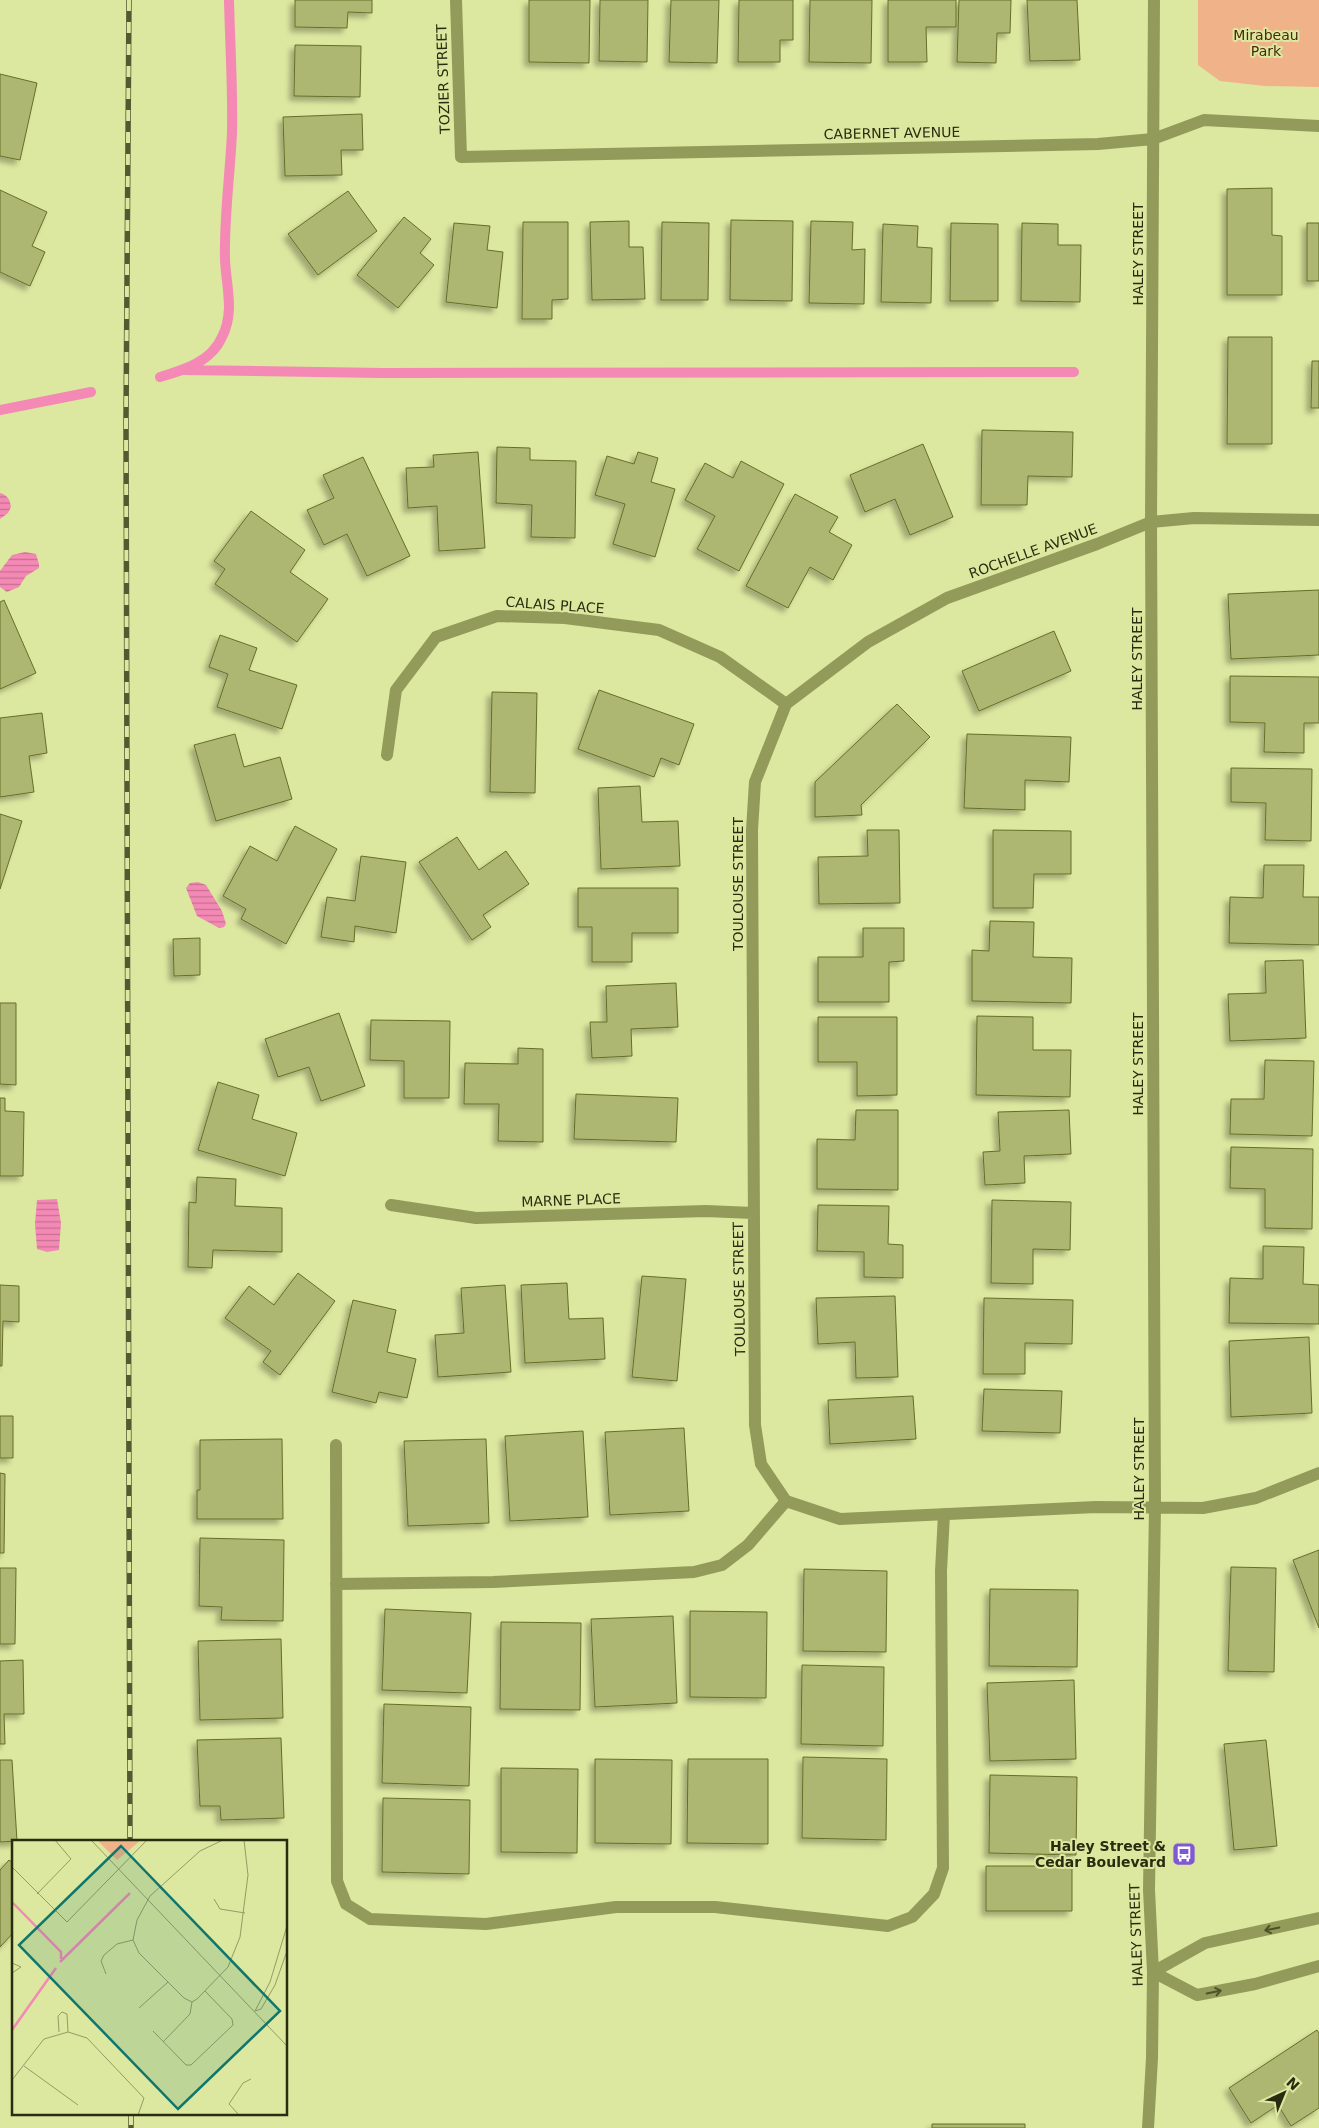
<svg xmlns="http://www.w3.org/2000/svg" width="1319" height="2128" font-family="'DejaVu Sans',sans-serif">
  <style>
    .park { fill: #f0b288 }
    .water { fill: url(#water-rules) }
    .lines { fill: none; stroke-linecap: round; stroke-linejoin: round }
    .stream { stroke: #f389b4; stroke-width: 10 }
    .building { fill: #adb771; stroke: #666e28; filter: url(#shadow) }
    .minor { stroke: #929b59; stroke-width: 12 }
    .rail-casing { stroke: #545932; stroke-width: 5.5 }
    .rail { stroke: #dce79f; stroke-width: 4; stroke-dasharray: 11; stroke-linecap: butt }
    .oneway { stroke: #4e5329 }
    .labels { text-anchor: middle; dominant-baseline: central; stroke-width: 4; stroke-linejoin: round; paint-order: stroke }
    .park-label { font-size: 14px; fill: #4b270a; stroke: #dce79f }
    .street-label { font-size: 14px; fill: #292c0f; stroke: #dce79f }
    .poi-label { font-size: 14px; font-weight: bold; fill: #292c0f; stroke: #dce79f; text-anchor: end }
    .inset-river { fill: none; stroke: #f389b4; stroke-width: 2.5 }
    .inset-road { fill: none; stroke: #949c65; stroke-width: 1 }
    .view { fill: #0f766e; fill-opacity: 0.15; stroke: #0f766e; stroke-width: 2.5 }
    .inset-edge { fill: none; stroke: #292c0f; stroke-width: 2.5 }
  </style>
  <defs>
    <pattern id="water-rules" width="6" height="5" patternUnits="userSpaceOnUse" patternTransform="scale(1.25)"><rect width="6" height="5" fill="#f389b4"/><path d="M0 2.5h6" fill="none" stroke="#c57091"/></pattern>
    <filter id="shadow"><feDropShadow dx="-4.5" dy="4.5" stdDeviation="2.5" flood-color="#0004"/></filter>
  </defs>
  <rect width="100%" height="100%" fill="#dce79f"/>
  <path class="park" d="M1198 0H1319V87L1265 86 1220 81 1198 65Z"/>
  <path class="water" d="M0 493C7 495 10 499 11 507L8 513 0 519Z
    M25 552 36 554 39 564V568L26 576 19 587 7 592 0 587V571L12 555Z
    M198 882 206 885 222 911 226 924 224 927 219 928 197 916 186 888 190 883Z
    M57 1199 61 1223 59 1250 47 1252 37 1249 35 1224 37 1200Z"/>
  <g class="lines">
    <path class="stream" d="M184 370 382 373 1074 372
      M160 377C184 370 211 362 222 337 235 312 226 286 225 259 224 217 230 175 232 133 233 89 230 44 229 0
      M0 410 91 392"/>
  </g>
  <path class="building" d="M295 0H372V13L348 12 347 28 295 27Z
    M529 0H590L589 63 529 62Z
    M600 0H648L647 62 599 61Z
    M671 0H719L717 63 669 62Z
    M739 0H793V40H780V62H738Z
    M810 0H872L871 63 809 62Z
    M888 0H956V27H926L927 62H888Z
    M959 0H1011L1010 33H997L996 63 957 62Z
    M1027 0H1077L1080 60 1030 61Z
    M295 45 361 46 360 97 294 96Z
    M0 74 37 83 20 160 0 156Z
    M362 114 363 150H341L342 175 285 176 283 117Z
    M1272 188V235L1282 236V295H1227V189Z
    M0 190 47 212 32 246 45 252 30 286 0 272Z
    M348 191 377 231 318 275 288 234Z
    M404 217 431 239 420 253 434 265 398 308 357 275Z
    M731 220 793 221 792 301 730 300Z
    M629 221V247H643L645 299 592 300 590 222Z
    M811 221 853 222 852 250 865 249 864 304 809 303Z
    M523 222H568V299L552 300V319H522Z
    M662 222 709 223 708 300H661Z
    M454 223 490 226 487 250 503 252 497 308 446 302Z
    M951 223 998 224V301H950Z
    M1022 223 1058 224V245H1081L1080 302 1021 301Z
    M1307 223H1319V281H1307Z
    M883 224 918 226 917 247 932 248 931 303 881 302Z
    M1228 337H1272V444H1227Z
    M1312 361H1319V408H1311Z
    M982 430 1073 432 1072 477 1028 476 1027 505H981Z
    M923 444 953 517 910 535 895 499 865 512 850 475Z
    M497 447 530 448V460L576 461 575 538 531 537 532 505 496 503Z
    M478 452 485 548 439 551 437 506 408 508 406 468 434 467 433 455Z
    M638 452 658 458 651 482 675 489 655 557 613 544 625 504 595 495 607 456 634 464Z
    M363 457 410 556 367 576 347 534 324 545 307 510 334 498 323 475Z
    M741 461 784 484 739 571 697 549 715 516 685 500 705 463 733 478Z
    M795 494 838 517 829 532 852 545 833 580 810 567 788 608 746 586Z
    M251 511 305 550 290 572 328 599 297 642 215 584 225 569 214 561Z
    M1319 590V655L1231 659 1228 594Z
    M4 600 36 673 0 689V602Z
    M1054 631 1071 671 979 711 962 671Z
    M220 635 257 648 249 670 297 685 282 729 217 707 228 674 209 667Z
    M1230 676 1319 677V723H1304V753L1264 752 1265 723 1230 722Z
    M599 690 694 724 679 765 661 758 654 777 578 749Z
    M492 692 537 693 535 793 490 792Z
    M897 704 930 737 861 805 862 815 815 817V782Z
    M42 713 47 753 29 756 34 792 0 797V718Z
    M235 734 244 767 280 757 292 799 216 821 194 745Z
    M967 734 1071 737 1069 782 1025 780V810L964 808Z
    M1231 768 1312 769 1311 841 1265 840 1266 803 1231 802Z
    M640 786 642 822 678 821 680 866 601 869 598 788Z
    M0 814 22 821 0 889Z
    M295 826 337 849 286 944 241 919 246 909 223 896 250 846 277 861Z
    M867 830H899L900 903 819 904 818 857 868 856Z
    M993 830 1071 831V874H1034L1033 908H993Z
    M457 837 479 870 506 851 529 884 483 915 491 927 472 940 419 862Z
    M361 856 406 862 396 933 355 926 354 942 321 937 327 897 355 901Z
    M1264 865H1304L1303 897H1319V945L1229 943 1230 897 1263 898Z
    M578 888H678V933H632V962H592V927H578Z
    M990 921 1034 922 1033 957 1072 958 1071 1003 972 1001V950L989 951Z
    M863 928H904V961L889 962V1002H818V957H863Z
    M200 938V975L174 976 173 939Z
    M1303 960 1306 1038 1230 1041 1228 994 1266 993 1265 961Z
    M676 983 678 1027 631 1029 632 1056 592 1058 590 1022H607L606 986Z
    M0 1003H16V1085L0 1084Z
    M339 1013 365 1086 321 1101 309 1067 278 1077 265 1039Z
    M977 1016 1033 1017V1050H1071L1070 1097 976 1095Z
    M818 1017H897V1095L857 1096V1062H818Z
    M371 1020 450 1021 449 1098H404V1061L370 1060Z
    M518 1048 543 1049V1142L498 1141 499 1104H464L465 1063 518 1064Z
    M1265 1060 1314 1061 1312 1136 1230 1134 1231 1099H1264Z
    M218 1082 259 1095 252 1119 297 1133 285 1176 198 1150Z
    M576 1094 678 1098 676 1142 574 1139Z
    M0 1098H5V1111L24 1112 23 1176H0Z
    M856 1110H898V1190L817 1189V1139L855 1140Z
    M1069 1110 1071 1154 1024 1156 1025 1183 985 1185 983 1152 1000 1151 998 1112Z
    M1231 1147 1313 1149 1312 1229 1265 1228V1189L1230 1188Z
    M197 1177 236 1179 235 1206 282 1208V1252L213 1250 212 1268 188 1267 189 1202 196 1203Z
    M992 1200 1071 1202 1070 1250 1033 1249V1284L991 1283Z
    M818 1205 889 1206 888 1244 903 1245V1278L864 1277V1252L817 1251Z
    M1263 1246 1304 1247 1303 1284 1319 1285V1324L1229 1323 1230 1278 1263 1279Z
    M298 1273 335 1301 280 1375 263 1362 271 1351 225 1318 249 1286 274 1305Z
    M642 1276 686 1279 677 1381 632 1377Z
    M567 1283 569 1319 603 1318 605 1359 525 1363 521 1285Z
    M0 1285 19 1286V1322L3 1321 2 1366H0Z
    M505 1285 511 1372 438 1377 435 1335 464 1333 461 1288Z
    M895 1296 898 1377 856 1378 855 1342 818 1344 816 1298Z
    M984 1298 1073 1300 1072 1344 1025 1343V1374H983Z
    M353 1300 396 1310 387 1352 416 1359 407 1398 379 1392 376 1403 332 1392Z
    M1309 1337 1312 1413 1231 1417 1229 1341Z
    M984 1389 1062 1391 1060 1433 982 1431Z
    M913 1396 916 1439 830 1444 828 1400Z
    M0 1416H13V1458H0Z
    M684 1428 689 1511 610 1515 605 1432Z
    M583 1431 588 1517 510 1521 505 1436Z
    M282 1439 283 1519H197V1490H200V1440Z
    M486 1439 489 1523 408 1526 404 1441Z
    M0 1473 5 1474 4 1553H0Z
    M200 1538 284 1540 283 1621 221 1620 222 1607 199 1606Z
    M1319 1550V1628L1293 1560Z
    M1231 1567 1276 1568 1274 1672 1228 1671Z
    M0 1568H16L15 1644H0Z
    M804 1569 887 1571 886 1652 803 1651Z
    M990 1589 1078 1590 1077 1667 989 1666Z
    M385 1609 471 1613 467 1693 382 1690Z
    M690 1611 767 1612 766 1698 690 1697Z
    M673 1616 677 1703 595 1707 591 1619Z
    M501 1622 581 1623 580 1710 500 1709Z
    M281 1639 283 1718 200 1720 198 1641Z
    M23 1660 24 1714H4L5 1744H0V1661Z
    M802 1665 884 1667 883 1746 801 1744Z
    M1074 1680 1076 1759 990 1761 987 1683Z
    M384 1704 471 1707 469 1786 382 1783Z
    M281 1738 284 1818 221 1820 220 1806H200L197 1740Z
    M1266 1740 1277 1846 1234 1850 1224 1744Z
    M803 1757 887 1759 886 1840 802 1838Z
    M595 1759 672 1760 671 1844 595 1843Z
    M688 1759H768V1844L687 1843Z
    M0 1760H12L17 1841 0 1842Z
    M501 1768 578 1769 577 1853 501 1852Z
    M990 1775 1077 1777 1076 1855 989 1853Z
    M383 1798 470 1800 469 1874 382 1872Z
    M198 1840 279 1841V1842H198Z
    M9 1860 14 1864V1932L0 1947V1870Z
    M986 1866H1072V1911H986Z
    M1317 2030 1319 2033V2108L1291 2126 1278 2105 1251 2123 1229 2088Z
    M932 2124H1025V2128H932Z"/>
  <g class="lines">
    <path class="minor" d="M456 0 461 157 1098 144 1153 139 1204 120 1319 126
      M786 704 755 782 752 830 755 1425 761 1464 786 1501 840 1519 1096 1507 1203 1508 1256 1498 1319 1473
      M786 704 868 642 947 598 1097 544 1151 522 1194 518 1319 520
      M387 755 396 690 436 637 497 616 565 618 659 630 720 657 786 704
      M391 1205 476 1218 706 1211 753 1213
      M336 1445 337 1881 346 1904 370 1919 486 1924 616 1907H715L888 1926 912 1917 934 1894 943 1868 941 1571 944 1514
      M336 1584 493 1582 694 1572 722 1565 748 1545 786 1501
      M1153 1972 1205 1943 1319 1918
      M1153 1972 1197 1995 1255 1984 1319 1966
      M1148 2128 1152 2058 1153 1972 1149 1890 1155 1507 1151 522 1154 0"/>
    <g class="rail-casing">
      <path id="rail" d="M129 0 126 422 130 1842
        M131 2114V2128"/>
    </g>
    <use href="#rail" class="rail"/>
  </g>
  <defs><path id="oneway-shaft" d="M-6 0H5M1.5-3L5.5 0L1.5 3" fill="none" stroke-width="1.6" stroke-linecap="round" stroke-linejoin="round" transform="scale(1.25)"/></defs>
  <g class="oneway">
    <use href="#oneway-shaft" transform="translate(1272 1929) rotate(168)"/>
    <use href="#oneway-shaft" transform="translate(1214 1992) rotate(-11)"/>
  </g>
  <defs>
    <g id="bus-square" transform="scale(1.25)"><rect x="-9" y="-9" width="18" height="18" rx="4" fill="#8058d2" stroke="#dce79f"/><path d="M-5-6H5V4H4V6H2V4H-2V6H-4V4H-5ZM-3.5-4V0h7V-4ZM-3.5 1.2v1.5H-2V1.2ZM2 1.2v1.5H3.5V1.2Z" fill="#fff"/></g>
  </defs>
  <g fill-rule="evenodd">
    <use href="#bus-square" x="1184" y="1854"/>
  </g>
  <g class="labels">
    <g class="park-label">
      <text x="1266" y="35">Mirabeau<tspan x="1266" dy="16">Park</tspan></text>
    </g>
    <g class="street-label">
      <text transform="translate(443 79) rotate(-92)">TOZIER STREET</text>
      <text transform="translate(892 133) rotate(-1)">CABERNET AVENUE</text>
      <text transform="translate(1138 254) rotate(-90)">HALEY STREET</text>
      <text transform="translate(1033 551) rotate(-20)">ROCHELLE AVENUE</text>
      <text transform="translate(555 605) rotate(4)">CALAIS PLACE</text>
      <text transform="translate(1137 659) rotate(-90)">HALEY STREET</text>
      <text transform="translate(738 884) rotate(-90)">TOULOUSE STREET</text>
      <text transform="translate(1138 1064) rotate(-90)">HALEY STREET</text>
      <text transform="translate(571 1200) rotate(-2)">MARNE PLACE</text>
      <text transform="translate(739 1289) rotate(-91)">TOULOUSE STREET</text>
      <text transform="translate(1139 1469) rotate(-90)">HALEY STREET</text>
      <text transform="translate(1136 1935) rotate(-92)">HALEY STREET</text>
    </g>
    <g class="poi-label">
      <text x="1166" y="1846">Haley Street &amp;<tspan x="1166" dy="16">Cedar Boulevard</tspan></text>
    </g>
  </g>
  <g transform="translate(12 1840)">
    <rect width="275" height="275" fill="#dce79f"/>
    <path d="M85 0H129L105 20Z" fill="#f0b288"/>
    <path class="inset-river" d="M0 62 49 112V119M48 122 118 53M0 190 44 128"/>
    <path class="inset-road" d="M79 0 275 206M0 27 55 82 135 0M25 54 59 19 43 0M202 59 208 69 233 73M121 100 127 113 172 158 180 162 185 159 216 127 228 97 236 35 232 0M121 100 125 80 138 56 188 11 211 0M0 123 9 127 0 133M94 134 89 121 92 115 105 104 121 100M127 168 156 142M243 171 258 142 275 86M243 171 249 169 263 145 275 111M141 191 174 225H179L221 185 220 179 193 151M47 192 46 176 50 172 55 174 56 192M151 202 178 174 180 162M12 226 66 265M0 240 32 199 56 192 75 198 132 258 126 275M227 275 217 264 231 243 239 239"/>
    <path class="view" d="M109 6 268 171 166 269 7 105Z"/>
    <rect width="275" height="275" class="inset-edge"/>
  </g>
  <g transform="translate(1284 2093) rotate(44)" stroke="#dce79f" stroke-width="4" paint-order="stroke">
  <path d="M0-4L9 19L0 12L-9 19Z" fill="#292c0f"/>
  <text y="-8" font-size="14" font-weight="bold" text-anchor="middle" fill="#292c0f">N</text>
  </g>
</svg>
